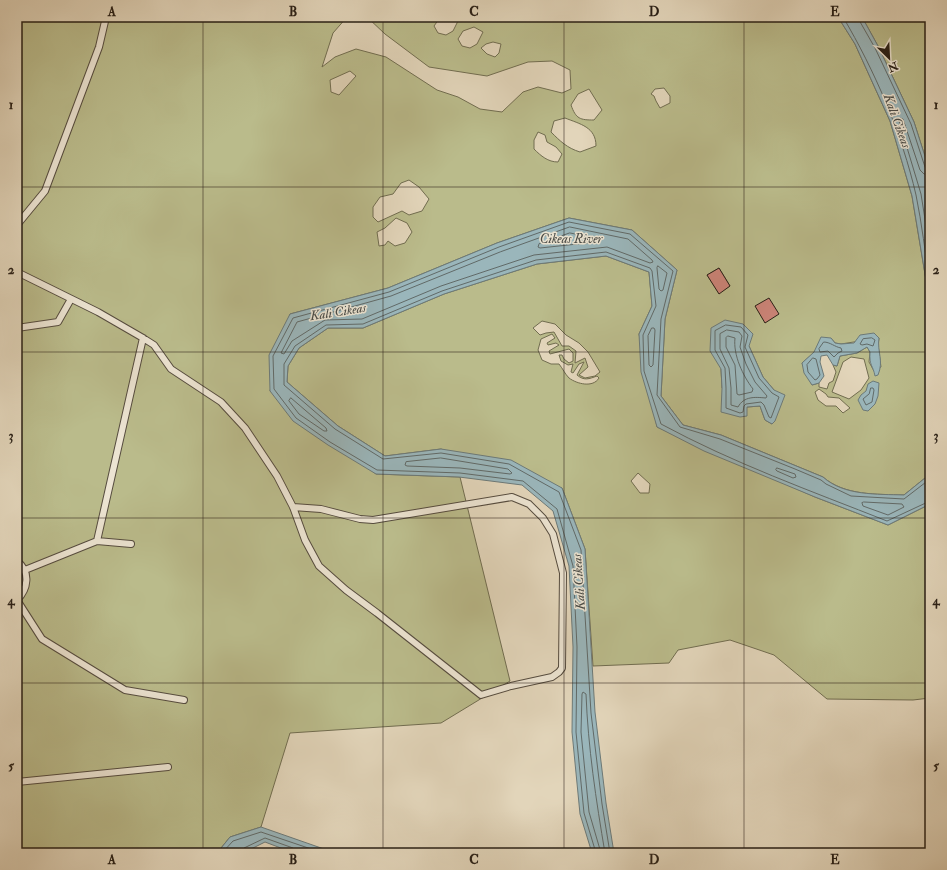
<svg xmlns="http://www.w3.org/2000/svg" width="947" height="870" font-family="'IM FELL Double Pica',serif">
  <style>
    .green { fill: #babb8b; stroke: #716d50; fill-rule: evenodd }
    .water { fill: #9ab6bb; stroke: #6c7a79 }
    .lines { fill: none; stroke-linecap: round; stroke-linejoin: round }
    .shore { stroke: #616a68; stroke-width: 1 }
    .building { fill: #cc8478; stroke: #281f16 }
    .lane-casing { stroke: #564c3f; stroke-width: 8 }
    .lane { stroke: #ece4d2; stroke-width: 6 }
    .grid { fill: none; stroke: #281f16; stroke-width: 1; stroke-opacity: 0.55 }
    .labels { text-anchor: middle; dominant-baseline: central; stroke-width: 3; stroke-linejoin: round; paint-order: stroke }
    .water-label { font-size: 13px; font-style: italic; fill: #4a4c48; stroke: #ece4d2 }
    .neatline { fill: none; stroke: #281f16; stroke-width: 1.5 }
    .grid-label { font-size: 13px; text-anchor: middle; font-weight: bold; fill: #281f16 }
  </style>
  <rect width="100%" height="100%" fill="#e2d5ba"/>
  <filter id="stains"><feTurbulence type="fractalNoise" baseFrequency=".005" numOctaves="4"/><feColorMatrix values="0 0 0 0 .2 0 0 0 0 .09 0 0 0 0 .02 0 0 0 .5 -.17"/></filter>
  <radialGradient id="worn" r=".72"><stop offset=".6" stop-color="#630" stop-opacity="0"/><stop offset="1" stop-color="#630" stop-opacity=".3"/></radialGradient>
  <path class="green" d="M17 17H347L333 33 322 67 335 57 356 49 386 57 437 90 458 97 480 109 502 112 523 92 538 87 562 93 571 89 570 70 552 61 528 62 487 76 429 67 385 34 367 17H444L439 19 434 26 438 33 446 35 453 31 459 19 455 17H838L855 44 890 121 912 196 930 304V474L904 495C877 494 845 496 823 477L721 435 683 425 661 396 665 319 677 270 632 230 569 218 497 243 388 288 290 314 270 391 376 474 460 477 510 681 441 723 290 733 261 827 230 837 217 853H17ZM474 27 483 32 477 44 470 48 462 46 458 39 463 31ZM493 42 501 44 499 53 495 57 487 54 481 48 486 44ZM350 71 356 76 339 95 331 92 330 80ZM664 88 670 96V103L660 108 656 101 654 96 651 94 655 89ZM589 89 602 110 594 120C580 120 576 119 571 105L578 94ZM565 118C580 124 596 127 596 146L580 152C567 148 560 141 551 132L554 121ZM538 132 545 135 547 142 556 147 562 154 558 162C548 162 541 156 534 149V140ZM409 180 419 187 429 199 422 211 409 215 402 211 378 222 373 217V207L380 197 393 194 401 183ZM396 218 407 223 412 232 405 243 395 246 388 241 385 245 379 246 377 232 385 228ZM719 268 730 286 719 293 707 275ZM831 338 835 343 841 344 879 338 878 345 881 367 874 371 869 362 870 352 867 347 857 353 840 356 837 366 833 365 836 372 833 381 829 383 827 389 819 387V383L812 385 802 363ZM749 346 763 377 774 390 772 424 765 420 760 406 747 407 722 388 721 369ZM851 357 864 359 869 378 861 390 849 399 832 392 843 362ZM819 389 826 394 828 397 839 398 850 408 843 413 836 406H826L818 400 815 392Z
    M862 17H930V172L914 122 878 46Z
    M606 256 649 272 652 306 639 334 657 427 815 497 888 525 930 504V698L913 700 827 699 774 655 730 640 678 650 669 663 593 666 585 549 562 488 441 449 385 456 338 426 287 382 288 366 299 348 328 328H363L444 294 537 264ZM542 321 555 324 566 335 579 343 588 352 600 372 595 376 585 378 579 375 588 367 585 358 575 363 576 351 569 346H562L554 332 546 333 540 335 533 328ZM552 334 555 338 547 343 548 345 556 343 559 345 549 351 550 354 569 349 573 353V361L569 363 564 359 562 355H559L561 361 568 365 573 364 571 372 573 373 579 364 584 362 577 375C584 381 589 379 597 376L599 378C593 388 577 384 569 378 565 374 563 369 559 364H551L542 360 538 350 541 339ZM638 473 650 484 649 493H640L631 481Z"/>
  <path class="water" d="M838 17H862L878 46 914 122 930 172V304L912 196 890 121 855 44Z
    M569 218 632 230 677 270 665 319 661 396 683 425 721 435 823 477C844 496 877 494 904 495L930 474V504L888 525 815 497 704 451 657 427 641 372 639 334 652 306 649 272 606 256 537 264 444 294 363 328H328L299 348 288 366 287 382 338 426 385 456 441 449 511 460 562 488 585 549 595 712 606 803 614 853H592L580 814 572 732 573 647 569 566 553 511 522 485 459 477 376 474 328 445 293 421 270 391 269 355 290 314 388 288 497 243Z
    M725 320 743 324 753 334 749 346 763 377 774 390 785 395 775 421 772 424 765 420 760 406 747 407V416L740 417 721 412 722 388 721 369 710 351 711 328Z
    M874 333 879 338C877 352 884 361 878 375L875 376C873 365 869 366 870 352L867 347 857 353 840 356 837 366 833 365 827 355 821 356 820 362 824 376 819 383 812 385 804 373 802 363 814 352 821 337 831 338 835 343 841 344 854 343 860 335Z
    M873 381 879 383 878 396 875 404 868 411 863 410 858 400 861 395 866 391 868 384Z
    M261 827 324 849 332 853H294L265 842 243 853H217L230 837Z"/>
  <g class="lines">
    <path class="shore" d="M843 17C875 71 902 134 916 195 922 224 925 253 930 282
      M858 17 859 20 875 48 911 124 925 167 927 170H930
      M930 175 924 174 920 170 903 119 900 118 899 121 921 194 930 251
      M570 227 628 239 652 260 653 262 650 263 607 247 534 255 441 286 362 319 325 320 292 341 284 354 281 353 297 322 391 296 500 252Z
      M570 233 596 238 598 241 596 242 540 248 538 247 539 244Z
      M658 266 667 273 663 290 661 291 659 289 657 268Z
      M726 325 741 327 748 335 745 347 759 378 772 393 779 397 771 418 769 417 764 405 761 402 746 404 744 406 743 412 740 413 726 408V388L725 368 715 350V331Z
      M652 328H654L655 330 653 365 651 367 649 365 648 336Z
      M727 330 739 332 742 336 740 347 746 364 755 382 767 396 766 398C755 397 744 396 738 407L731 405V388L729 368 720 349V334Z
      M728 336 735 338C733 355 743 376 753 389L752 392 739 395 737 394 735 365 726 347V338Z
      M872 338 875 340 873 346 867 344 862 345 860 344 863 339Z
      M824 342C830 342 835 347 841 348L842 351 838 353 834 357 828 351 820 352 819 349Z
      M813 358 816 359 820 375 817 379 815 380 808 372 807 365Z
      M871 388H873L874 390 872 402 866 405 863 399 869 394Z
      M291 398 326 428 327 431H324L299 414 289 401Z
      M441 458 508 469 512 473 510 474 460 468 407 466 405 465 406 462Z
      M777 468 795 474 796 477 793 478 777 471 776 470Z
      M864 502 902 504 904 507 888 515 863 506 862 503Z
      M222 853 233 841 261 832 323 853
      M242 853 244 848 265 838 293 848 295 853
      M596 853 584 813 576 732 577 647 573 566 557 509 523 481 460 473 377 470 330 442 296 418 274 389 273 356 293 318 389 292 499 247 569 222 630 234 673 271 661 319 657 395 680 427 720 439 795 469 821 480 826 484 851 496 904 499 930 479
      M601 853 589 812 581 732 582 694 583 692 586 694C588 747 596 800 605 853
      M610 853 602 804 591 713 581 550 559 492 509 464 441 453 383 459 335 429 284 385V364L295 346 326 325 363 324 442 291 536 260 606 252 650 268 652 271 656 306 643 335 644 371 661 424C733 463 811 491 887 521L930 501"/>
  </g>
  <path class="building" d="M719 268 730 286 719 294 707 275Z
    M769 298 779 314 765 323 755 306Z"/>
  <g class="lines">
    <g class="lane-casing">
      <path id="lane" d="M17 225 45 191 99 47 106 17
        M17 272 98 312 143 338 154 345 171 369 221 402 245 428 277 476 293 507 305 540 319 566 346 590 377 613 481 695 511 686 552 677 559 672 562 668 563 573 553 534 543 518 529 504 512 497 373 520 360 519 321 509 293 507
        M17 328 58 322 71 299
        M97 541 143 338
        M17 561C31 572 28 589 17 600
        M25 570 97 541 131 544
        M17 600 42 639 125 690 184 700
        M17 782 168 767"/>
    </g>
    <use href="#lane" class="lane"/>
  </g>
  <path class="grid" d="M203 17V853M383 17V853M564 17V853M744 17V853M17 187H930M17 352H930M17 518H930M17 683H930"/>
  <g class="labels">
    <g class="water-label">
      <text transform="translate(897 121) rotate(70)">Kali Cikeas</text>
      <text x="571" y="239">Cikeas River</text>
      <text transform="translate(338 312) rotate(-9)">Kali Cikeas</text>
      <text transform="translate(579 582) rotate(-94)">Kali Cikeas</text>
    </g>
  </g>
  <rect width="947" height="870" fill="none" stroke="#e2d5ba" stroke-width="44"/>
  <g transform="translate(889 58) rotate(156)" stroke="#ece4d2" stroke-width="3" paint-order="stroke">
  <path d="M0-3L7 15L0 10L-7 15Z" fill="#281f16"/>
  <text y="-6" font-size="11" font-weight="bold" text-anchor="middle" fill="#281f16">N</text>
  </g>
  <rect x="22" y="22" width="903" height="826" class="neatline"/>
  <g class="grid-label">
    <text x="112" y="16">A</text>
    <text x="293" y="16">B</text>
    <text x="474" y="16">C</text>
    <text x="654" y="16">D</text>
    <text x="835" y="16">E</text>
    <text x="11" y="109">1</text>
    <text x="936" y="109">1</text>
    <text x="11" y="274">2</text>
    <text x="936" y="274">2</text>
    <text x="11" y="440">3</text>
    <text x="936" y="440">3</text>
    <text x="11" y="605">4</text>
    <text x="936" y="605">4</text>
    <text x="11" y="770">5</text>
    <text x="936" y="770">5</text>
    <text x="112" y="864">A</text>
    <text x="293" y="864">B</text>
    <text x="474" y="864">C</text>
    <text x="654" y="864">D</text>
    <text x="835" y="864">E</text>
  </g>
  <rect width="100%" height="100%" filter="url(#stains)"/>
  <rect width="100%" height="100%" fill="url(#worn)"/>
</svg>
